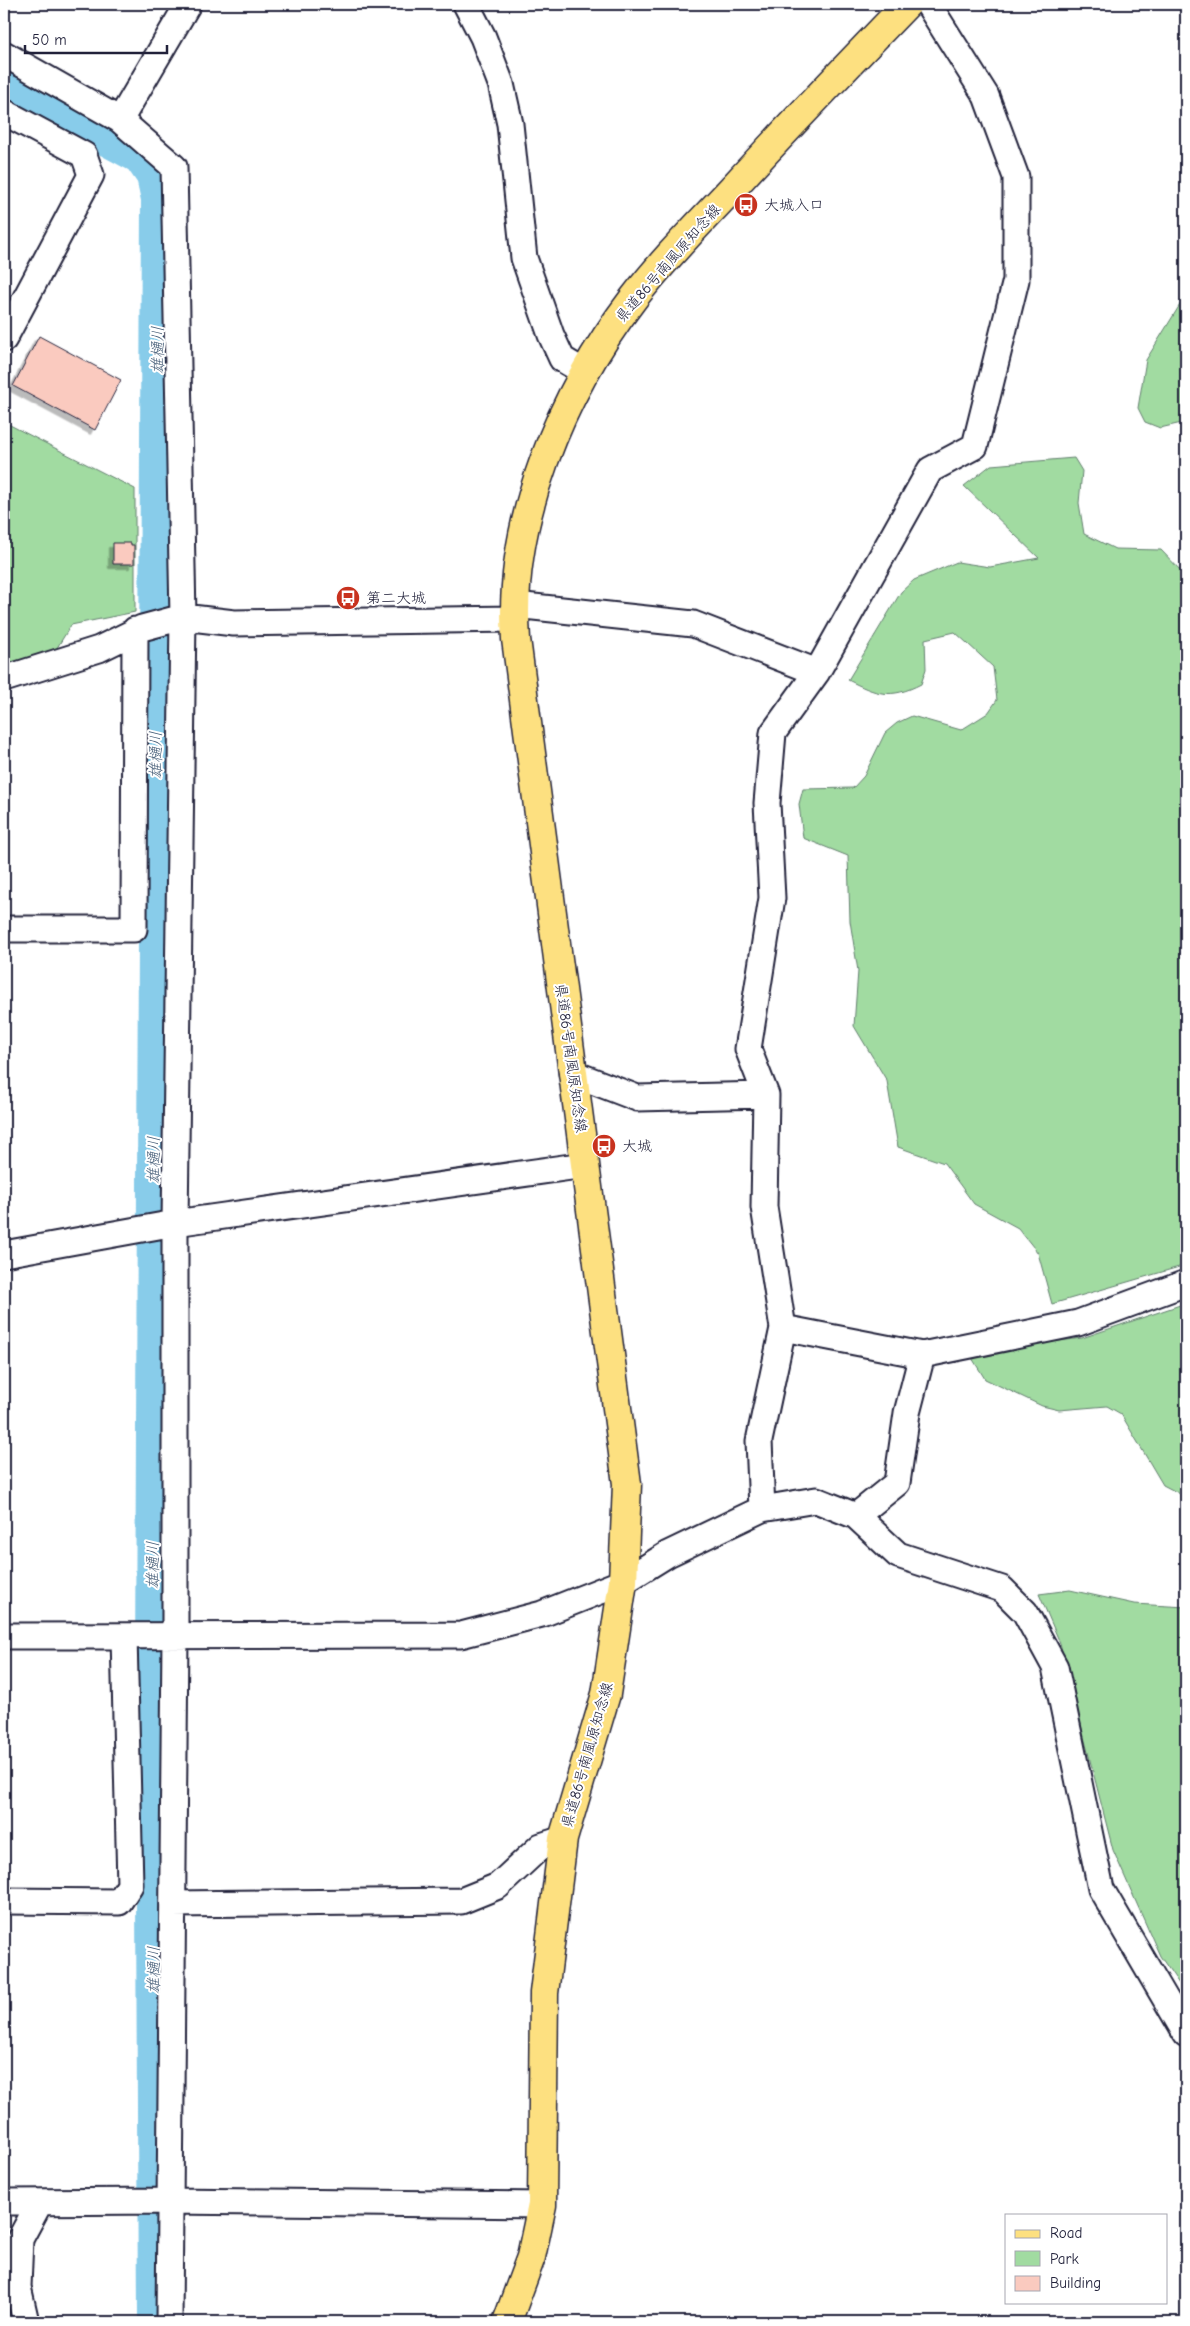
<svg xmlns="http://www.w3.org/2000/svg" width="1190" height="2326" font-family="'Comic Neue','Klee One',sans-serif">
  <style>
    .green { fill: #a1dba1; stroke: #627e6e }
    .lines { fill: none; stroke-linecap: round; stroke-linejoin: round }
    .river { stroke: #88ccea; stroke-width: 34 }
    .building { fill: #facabf; stroke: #22223b; filter: url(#shadow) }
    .minor-casing { stroke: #22223b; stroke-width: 29 }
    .major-casing { stroke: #22223b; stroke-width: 31 }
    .minor { stroke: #fff; stroke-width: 25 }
    .major { stroke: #fde080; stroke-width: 28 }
    .labels { text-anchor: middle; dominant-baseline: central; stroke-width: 4; stroke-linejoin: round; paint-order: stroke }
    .poi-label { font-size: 15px; fill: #22223b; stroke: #fff; text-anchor: start }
    .street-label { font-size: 15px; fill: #22223b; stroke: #fff }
    .water-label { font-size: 16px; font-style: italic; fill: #465e78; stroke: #fff }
  </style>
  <defs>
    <filter id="shadow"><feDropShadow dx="-4.5" dy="4.5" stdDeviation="0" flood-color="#0004"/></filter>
  </defs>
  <rect width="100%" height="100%" fill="#fff"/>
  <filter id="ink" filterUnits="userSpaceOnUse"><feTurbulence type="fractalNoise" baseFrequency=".02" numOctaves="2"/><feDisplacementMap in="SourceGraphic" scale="10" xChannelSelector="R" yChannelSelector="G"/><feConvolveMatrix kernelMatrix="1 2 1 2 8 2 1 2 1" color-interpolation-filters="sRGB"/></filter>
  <g filter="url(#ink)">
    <path class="green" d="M1186 295V422L1160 428 1145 422 1138 408 1146 360Z
      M4 422 135 489V612L71 625 52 656 4 671Z
      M1074 458 1082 471 1079 503 1084 534 1115 549 1161 550 1183 573 1186 572V1265L1052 1304 1038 1253 1018 1228 974 1204 944 1163 898 1147 887 1081 854 1026 858 971 850 921 848 856 803 838 799 804 803 789 853 788 864 776 885 733 897 723 912 716 961 730 988 713 997 700 993 667 955 632 925 639 926 669 921 684C890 700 876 694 848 680L901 592 914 580 957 562 990 567 1039 558 964 486 991 465Z
      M1186 1303V1497L1163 1485 1121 1414 1107 1406 1059 1410 1042 1406 985 1379 969 1353 1082 1338Z
      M1070 1590 1134 1604 1186 1607V1994L1160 1956 1113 1850 1060 1643 1039 1594Z"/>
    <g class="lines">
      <path class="river" d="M4 84 140 157 153 176 158 199 152 1678 155 2322"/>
    </g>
    <path class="building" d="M39 336 121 380 95 430 13 386Z
      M113 543H131V545H134V564H113Z"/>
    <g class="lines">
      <g class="minor-casing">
        <path id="minor" d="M466 4 483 37 501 84 510 124 524 258 551 335 562 359 584 372
          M4 54 120 120 174 167 183 617 175 1223V1634L169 2322
          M4 112 84 155 91 175 4 339
          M120 120 188 4
          M515 605 693 624 817 672
          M4 679 99 649 142 628 183 617 234 623 514 619
          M4 929H134L135 630
          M572 1073 637 1098 766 1095
          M4 1254 175 1223 585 1165
          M783 1328 922 1355 1078 1323 1186 1283
          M762 1509 759 1441 783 1328 764 1207 766 1095 748 1049 772 898 767 803 773 733 817 672 930 470 975 446 1016 280V177L986 96 928 4
          M856 1516 897 1483 907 1413 922 1355
          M4 1636 461 1635 542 1614 623 1582 668 1554 762 1509 816 1500 856 1516 898 1555 1002 1589 1025 1612 1055 1667 1101 1889 1186 2034
          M4 1901 119 1902 130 1885 124 1636
          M173 1904 461 1901 498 1886 541 1846 563 1839
          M4 2202 169 2201 542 2205
          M26 2322 18 2287 20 2239 40 2202"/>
      </g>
      <g class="major-casing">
        <path id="major" d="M507 2322 531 2257 542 2205 544 1993 563 1839 606 1694 623 1582 627 1484 516 639C507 521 562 392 633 299 665 257 704 219 739 181 794 121 851 62 907 4"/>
      </g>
      <use href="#minor" class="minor"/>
      <use href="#major" class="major"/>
    </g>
  </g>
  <defs>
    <g id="bus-disc" transform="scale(1.25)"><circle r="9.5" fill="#c8321e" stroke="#fff"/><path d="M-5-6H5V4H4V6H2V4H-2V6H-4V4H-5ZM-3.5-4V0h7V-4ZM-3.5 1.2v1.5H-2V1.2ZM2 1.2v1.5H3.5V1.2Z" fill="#fff"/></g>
  </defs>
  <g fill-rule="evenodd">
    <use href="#bus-disc" x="746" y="205"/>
    <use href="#bus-disc" x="348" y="598"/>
    <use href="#bus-disc" x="604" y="1146"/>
  </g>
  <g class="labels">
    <g class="poi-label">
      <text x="764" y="205">大城入口</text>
      <text x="366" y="598">第二大城</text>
      <text x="622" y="1146">大城</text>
    </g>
    <g class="street-label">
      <text transform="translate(668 263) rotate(-49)">県道86号南風原知念線</text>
      <text transform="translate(571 1058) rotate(82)">県道86号南風原知念線</text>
      <text transform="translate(587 1755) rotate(-74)">県道86号南風原知念線</text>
    </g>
    <g class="water-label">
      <text transform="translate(158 350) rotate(-90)">雄樋川</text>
      <text transform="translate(156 755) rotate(-90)">雄樋川</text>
      <text transform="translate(154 1160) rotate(-90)">雄樋川</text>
      <text transform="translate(153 1565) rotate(-90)">雄樋川</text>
      <text transform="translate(154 1970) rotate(-90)">雄樋川</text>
    </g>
  </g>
  <rect width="1190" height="2326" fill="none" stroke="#fff" stroke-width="20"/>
  <rect x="10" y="10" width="1170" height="2306" fill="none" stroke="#22223b" stroke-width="2" filter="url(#ink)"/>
  <rect x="1005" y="2214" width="162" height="90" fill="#ffffff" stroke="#a7a7b1"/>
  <rect x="1015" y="2230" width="25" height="8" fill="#fde080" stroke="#a7a7b1"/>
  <text x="1050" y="2238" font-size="15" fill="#22223b">Road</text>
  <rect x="1015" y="2251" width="25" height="15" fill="#a1dba1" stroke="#a7a7b1"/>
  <text x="1050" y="2264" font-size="15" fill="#22223b">Park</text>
  <rect x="1015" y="2276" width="25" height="15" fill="#facabf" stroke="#a7a7b1"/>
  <text x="1050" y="2288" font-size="15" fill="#22223b">Building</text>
  <path d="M25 45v8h142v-8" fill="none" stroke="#22223b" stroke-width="2.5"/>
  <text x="32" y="45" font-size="15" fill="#22223b" stroke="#ffffff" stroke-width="4" paint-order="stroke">50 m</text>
</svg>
